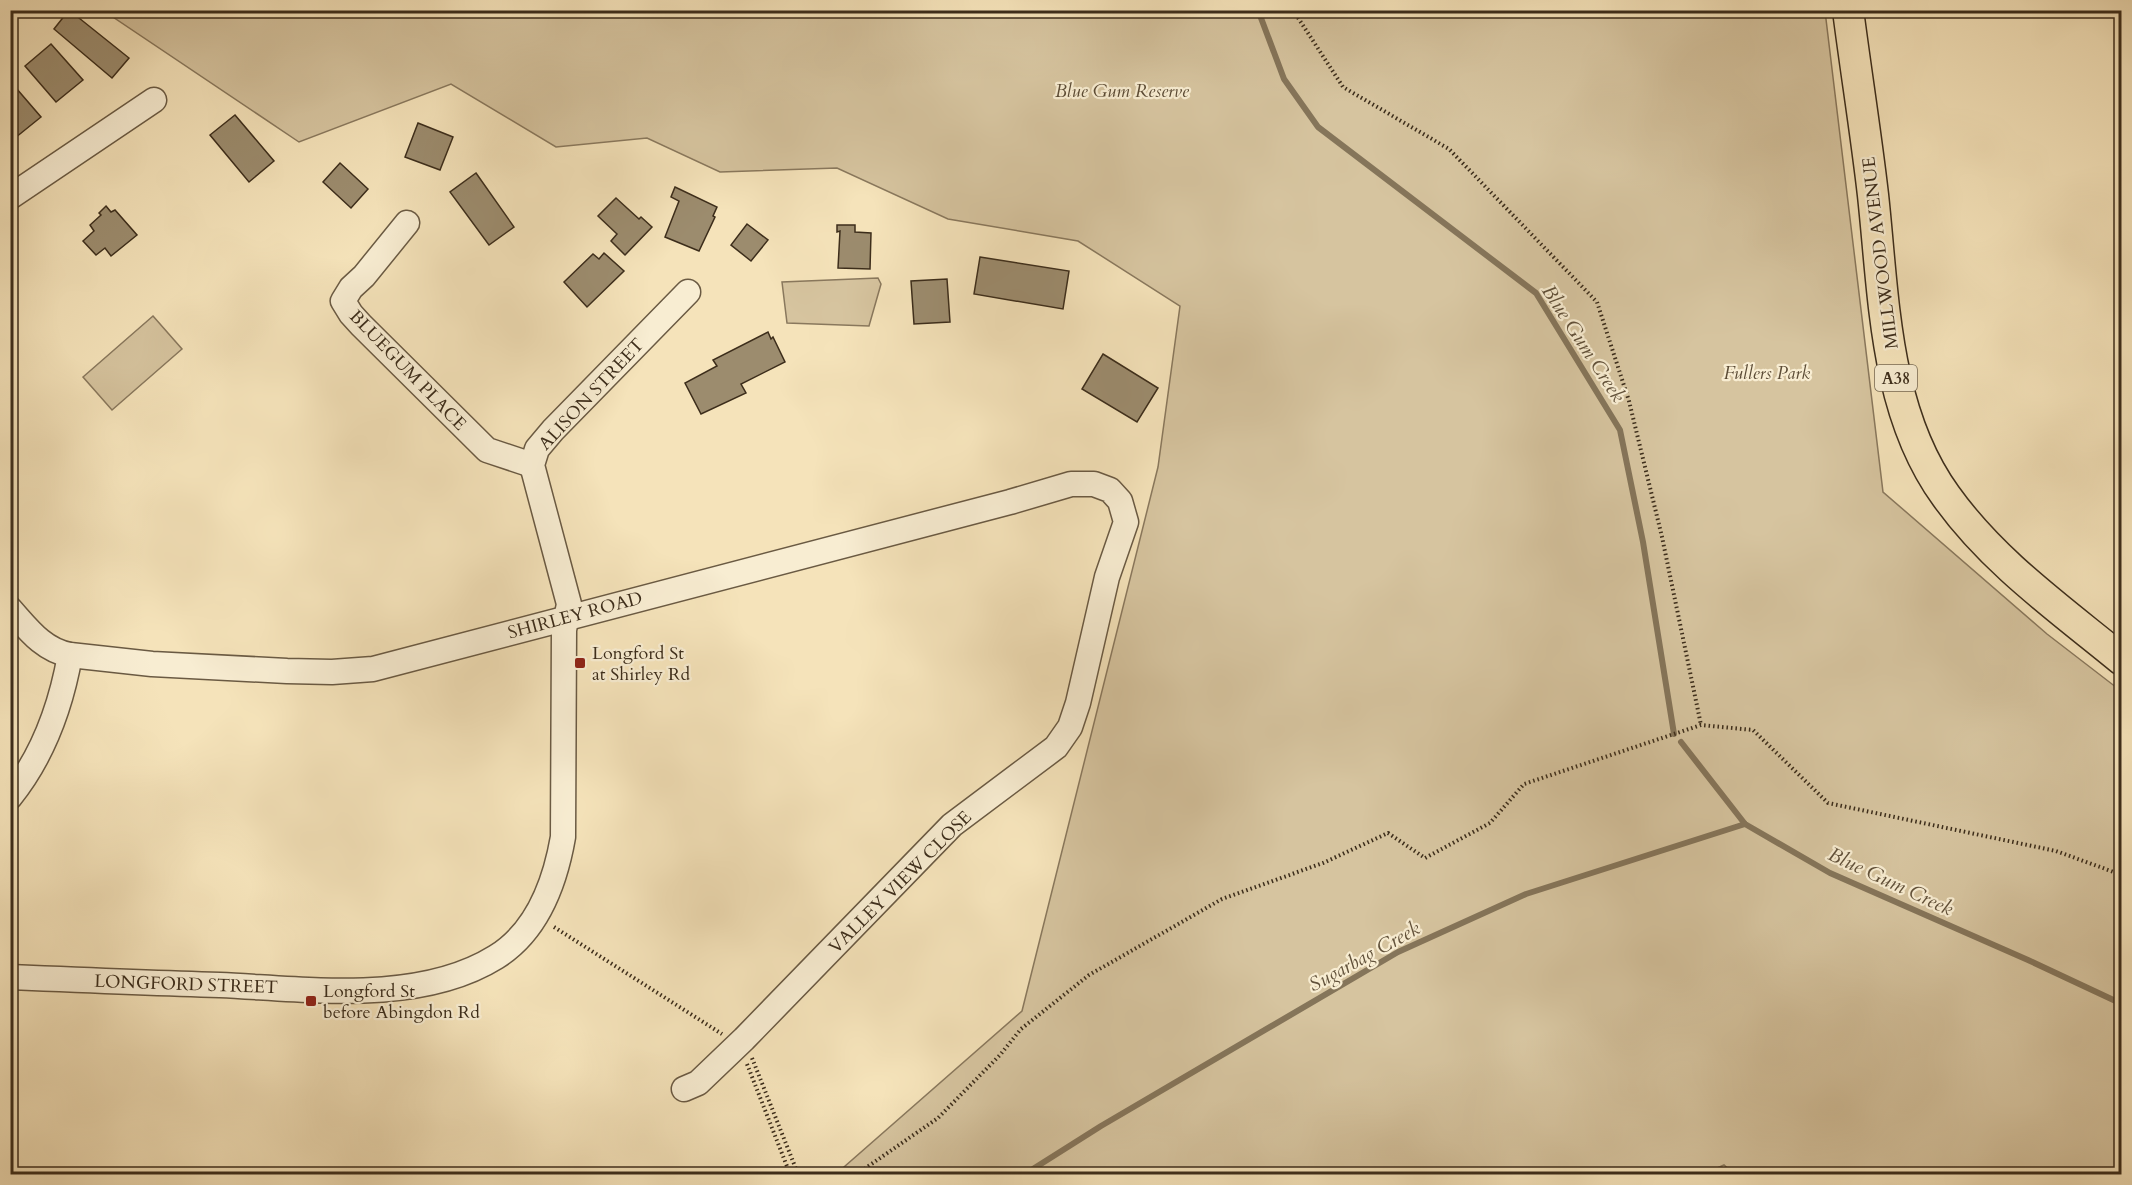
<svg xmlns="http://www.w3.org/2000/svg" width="2132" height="1185" font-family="Cardo,serif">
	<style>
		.green { fill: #d6c49f; stroke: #89785d; stroke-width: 1.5 }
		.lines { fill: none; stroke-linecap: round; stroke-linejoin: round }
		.stream { stroke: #85755a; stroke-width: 6 }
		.building { fill: #9c8c6e; stroke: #3c2d1b; stroke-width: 1.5 }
		.minor-casing { stroke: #6a5a43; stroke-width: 27 }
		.major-casing { stroke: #3c2d1b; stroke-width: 33 }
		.path { stroke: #3c2d1b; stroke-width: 4; stroke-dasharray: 1.5 3; stroke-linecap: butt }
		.minor { stroke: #f8edd2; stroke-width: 24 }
		.major { stroke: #f5e3ba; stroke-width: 30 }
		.poi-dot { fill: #8f2418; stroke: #f8edd2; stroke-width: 2 }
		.labels { text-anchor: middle; stroke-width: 4.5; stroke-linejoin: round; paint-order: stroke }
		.shield { fill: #f8edd2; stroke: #746752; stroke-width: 1.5 }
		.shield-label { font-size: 16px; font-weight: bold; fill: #3c2d1b }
		.park-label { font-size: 18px; font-style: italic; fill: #5b4b35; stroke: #f8edd2 }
		.street-label { font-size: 18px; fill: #3c2d1b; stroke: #f8edd2 }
		.poi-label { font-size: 18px; fill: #3c2d1b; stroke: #f8edd2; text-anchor: start }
		.water-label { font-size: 20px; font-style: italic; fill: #61513a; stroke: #f8edd2 }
	</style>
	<rect width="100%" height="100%" fill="#f5e3ba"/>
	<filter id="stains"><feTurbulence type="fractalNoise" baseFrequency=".00333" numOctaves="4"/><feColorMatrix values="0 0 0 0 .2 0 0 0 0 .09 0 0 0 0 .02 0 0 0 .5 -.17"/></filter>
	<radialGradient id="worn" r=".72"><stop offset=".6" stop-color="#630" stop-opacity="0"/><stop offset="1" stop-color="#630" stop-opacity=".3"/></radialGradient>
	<g class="green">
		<polygon points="104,11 1825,11 1883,492 2047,634 2121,691 2121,1174 1734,1174 1724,1165 1704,1174 836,1174 1022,1011 1158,467 1180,306 1078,241 948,219 837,168 720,172 647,138 556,147 451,84 299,142"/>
		<polygon points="878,278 881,284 869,326 787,323 782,282"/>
		<polygon points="153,316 182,349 112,410 83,377"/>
	</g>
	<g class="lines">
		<g class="stream">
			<polyline points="1258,10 1284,79 1318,127 1536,293 1620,430 1643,542 1674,734"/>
			<polyline points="1681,742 1745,824 1830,873 2028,960 2122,1004"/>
			<polyline points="1025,1174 1101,1126 1398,952 1526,894 1745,824"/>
		</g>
	</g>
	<g class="building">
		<polygon points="69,10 129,58 112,78 54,29"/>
		<polygon points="51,44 83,80 56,102 25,66"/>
		<polygon points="10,81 41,117 10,142"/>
		<polygon points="235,115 274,161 249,182 210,135"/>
		<polygon points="418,123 453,137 440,170 405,157"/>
		<polygon points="340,163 368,189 351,208 323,182"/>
		<polygon points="476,173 514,227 489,245 450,192"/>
		<polygon points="675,187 717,207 713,216 715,217 699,251 665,237 679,201 671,197"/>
		<polygon points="616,198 639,219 641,217 652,227 625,255 611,241 617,234 598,216"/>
		<polygon points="106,206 111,212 115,210 137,235 111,256 105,248 96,255 83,241 94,231 90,225 101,215 99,213"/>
		<polygon points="747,224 768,240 751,261 731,245"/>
		<polygon points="837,225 855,225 855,232 871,233 870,269 838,268 840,231 837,232"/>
		<polygon points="604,253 624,271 587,307 564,282 593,254 599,259"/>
		<polygon points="980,257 1069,271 1063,309 974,294"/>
		<polygon points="947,279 950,322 914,324 911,281"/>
		<polygon points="768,332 771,339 773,337 785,362 741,384 746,393 701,414 685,383 717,366 713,360"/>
		<polygon points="1103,354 1158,388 1137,422 1082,389"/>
	</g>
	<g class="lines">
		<g class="minor-casing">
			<g id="minor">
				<polyline points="10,197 154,100"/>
				<polyline points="407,223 364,276 351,288 343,301 351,314 361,325 487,450 532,465"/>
				<path d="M10,609C28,629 43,650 70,655L152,664L287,671L332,672L373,669L1010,502L1071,484H1094L1110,490L1120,501L1126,522L1107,577L1078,703L1070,727L1056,747L952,825L744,1039L698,1083L684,1089"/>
				<path d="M10,797C43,756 61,706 70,655"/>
				<path d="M10,977C80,980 150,983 220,985C307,989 419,1005 496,957C538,931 555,883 563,837L564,630L569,604L532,465L537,449L553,430L688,292"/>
			</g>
		</g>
		<g class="major-casing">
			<path id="major" d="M1848,10C1856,72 1866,134 1873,195C1884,296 1884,411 1946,496C1993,562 2060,609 2122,660"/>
		</g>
		<g class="path">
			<polyline points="1293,10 1343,87 1449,149 1597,302 1629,401 1662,537 1701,725"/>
			<polyline points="554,927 722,1034"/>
			<polyline points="752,1058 798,1174"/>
			<polyline points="747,1064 790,1174"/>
			<polyline points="857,1174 938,1118 1000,1055 1021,1029 1089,975 1222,899 1323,863 1388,833 1425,858 1490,823 1524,784 1701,725 1753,730 1828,803 2056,851 2122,875"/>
		</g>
		<use href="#minor" class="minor"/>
		<use href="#major" class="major"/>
	</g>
	<g class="poi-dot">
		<rect x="574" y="657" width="12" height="12" rx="3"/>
		<rect x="305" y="995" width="12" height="12" rx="3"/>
	</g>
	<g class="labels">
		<rect class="shield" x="1875" y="365" width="42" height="26" rx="4.5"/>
		<g class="shield-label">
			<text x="1896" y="384">A38</text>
		</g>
		<g class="park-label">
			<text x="1122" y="97">Blue Gum Reserve</text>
			<text x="1767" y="379">Fullers Park</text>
		</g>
		<g class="street-label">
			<text transform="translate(1880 253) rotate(-97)" y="6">MILLWOOD AVENUE</text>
			<text transform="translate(408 370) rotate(46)" y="6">BLUEGUM PLACE</text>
			<text transform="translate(591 394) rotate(-47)" y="6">ALISON STREET</text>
			<text transform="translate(575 615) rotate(-15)" y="6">SHIRLEY ROAD</text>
			<text transform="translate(900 882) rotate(-45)" y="6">VALLEY VIEW CLOSE</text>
			<text transform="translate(186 984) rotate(2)" y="6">LONGFORD STREET</text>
		</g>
		<g class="poi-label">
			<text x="592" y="659">Longford St<tspan x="592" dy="21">at Shirley Rd</tspan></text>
			<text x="323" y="997">Longford St<tspan x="323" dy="21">before Abingdon Rd</tspan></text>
		</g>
		<g class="water-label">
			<text transform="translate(1584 343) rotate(57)" y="7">Blue Gum Creek</text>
			<text transform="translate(1891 881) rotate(25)" y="7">Blue Gum Creek</text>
			<text transform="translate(1364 956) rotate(-29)" y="7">Sugarbag Creek</text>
		</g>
	</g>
	<rect width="2132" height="1185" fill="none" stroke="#f5e3ba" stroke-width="36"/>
	<rect x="12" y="12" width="2108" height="1161" fill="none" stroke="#3c2d1b" stroke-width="3"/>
	<rect x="18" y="18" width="2096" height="1149" fill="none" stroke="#3c2d1b" stroke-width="1.5"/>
	<rect width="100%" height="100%" filter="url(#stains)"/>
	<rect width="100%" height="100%" fill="url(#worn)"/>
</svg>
